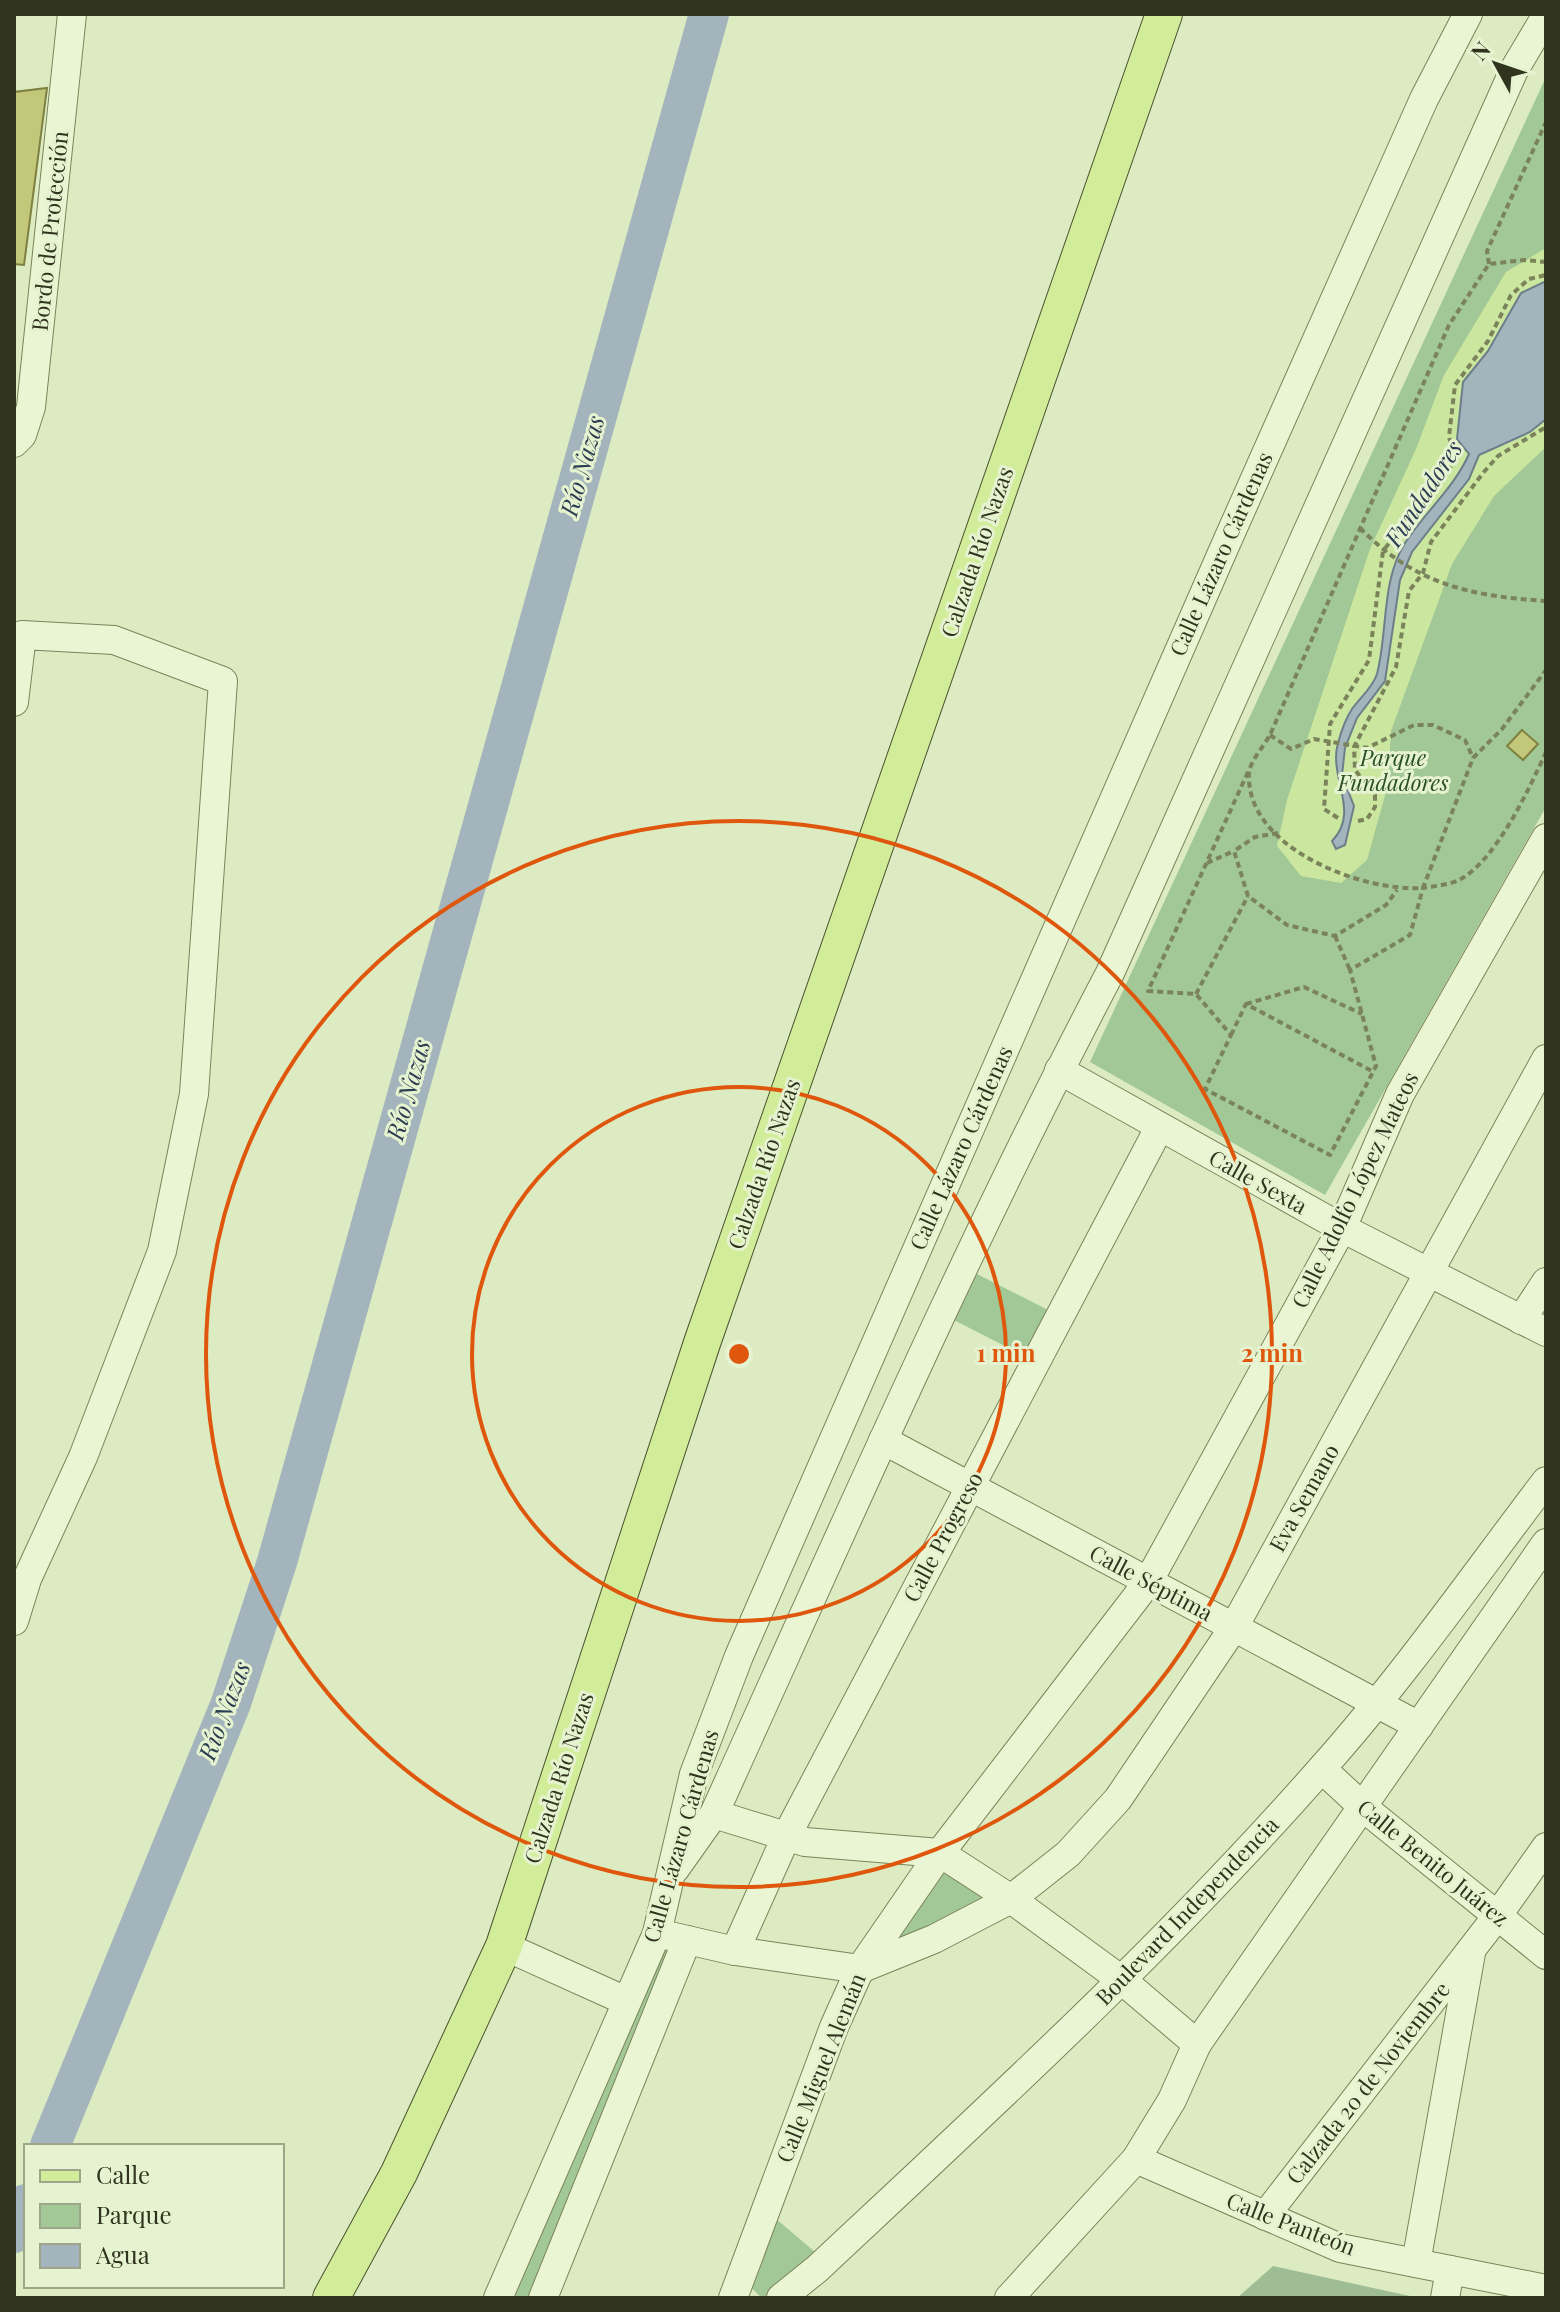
<svg xmlns="http://www.w3.org/2000/svg" width="1560" height="2312" font-family="'Playfair Display',serif">
	<style>
		.green { fill: #a1c896 }
		.sand { fill: #cbe69f }
		.cemetery { fill: #9ebd95 }
		.water { fill: #a3b4bd; stroke: #6b7e8a; stroke-width: 2 }
		.lines { fill: none; stroke-linecap: round; stroke-linejoin: round }
		.river { stroke: #a3b4bd; stroke-width: 40 }
		.building { fill: #c2c779; stroke: #7e8141; stroke-width: 2 }
		.minor-casing { stroke: #7b835a; stroke-width: 30 }
		.major-casing { stroke: #4d512e; stroke-width: 38 }
		.path { stroke: #7b835a; stroke-width: 4; stroke-dasharray: 6 4; stroke-linecap: butt }
		.minor { stroke: #eaf6d3; stroke-width: 28 }
		.major { stroke: #d1ed9a; stroke-width: 36 }
		.ring { fill: none; stroke: #df570d; stroke-width: 4 }
		.labels { text-anchor: middle; stroke-width: 6; stroke-linejoin: round; paint-order: stroke }
		.street-label { font-size: 22px; fill: #30331d; stroke: #e6f3d0 }
		.park-label { font-size: 22px; font-style: italic; fill: #294f25; stroke: #e6f3d0 }
		.water-label { font-size: 24px; font-style: italic; fill: #2d3d52; stroke: #e6f3d0 }
		.centre { fill: #df570d; stroke: #e6f3d0; stroke-width: 4 }
		.ring-label { font-size: 24px; text-anchor: middle; font-weight: bold; fill: #df570d; stroke: #e6f3d0; stroke-width: 6; stroke-linejoin: round; paint-order: stroke }
	</style>
	<rect width="100%" height="100%" fill="#dcebc1"/>
	<g class="green">
		<polygon points="1546,77 1546,807 1325,1195 1090,1062"/>
		<polygon points="967,1269 1056,1314 1034,1361 946,1316"/>
		<polygon points="938,1866 984,1899 877,1954"/>
		<polygon points="655,1942 681,1948 541,2298 500,2298"/>
		<polygon points="768,2212 822,2258 771,2298 762,2298 743,2280"/>
	</g>
	<polygon class="sand" points="1546,248 1546,447 1494,496 1452,564 1391,731 1388,785 1367,860 1341,883 1301,876 1277,846 1287,800 1370,549 1416,449 1444,375 1506,272"/>
	<polygon class="cemetery" points="1273,2266 1419,2298 1237,2298"/>
	<path class="water" d="M1546,281V419L1530,432L1479,455L1469,479L1412,552L1400,580L1385,681L1357,718L1345,748L1342,775L1354,806L1345,845L1336,849L1332,841C1361,812 1328,777 1338,743C1341,732 1346,718 1352,709C1360,698 1373,687 1377,674C1388,632 1381,581 1405,543C1425,512 1454,488 1469,454L1457,439L1463,382L1488,351L1521,293Z"/>
	<g class="lines">
		<g class="river">
			<polyline points="50,2146 231,1703 277,1562 709,14"/>
			<polyline points="14,2233 26,2204"/>
		</g>
	</g>
	<g class="building">
		<polygon points="47,88 24,265 14,264 14,92"/>
		<polygon points="1522,730 1538,744 1523,760 1507,746"/>
	</g>
	<g class="lines">
		<g class="minor-casing">
			<g id="minor">
				<polyline points="14,443 22,435 31,407 72,14"/>
				<polyline points="14,702 22,635 114,640 223,681 194,1094 162,1251 83,1457 27,1579 14,1621"/>
				<polyline points="1059,1070 1342,1228 1546,1332"/>
				<polyline points="1521,1320 1546,1282"/>
				<polyline points="883,1440 1419,1726"/>
				<polyline points="1322,1769 1364,1808 1546,1955"/>
				<polyline points="714,1814 805,1842 940,1853 1011,1899 1123,1981 1197,2044"/>
				<path d="M675,1869L714,1814C842,1532 966,1247 1110,973L1514,70L1546,16"/>
				<polyline points="657,1933 735,1951 860,1969 934,1939 1011,1899 1068,1854 1118,1799 1234,1627 1546,1059"/>
				<polyline points="504,1946 626,2001"/>
				<polyline points="735,1951 786,1837 1159,1128"/>
				<polyline points="1136,2159 1340,2248 1546,2289"/>
				<polyline points="1265,2216 1498,1915 1546,1847"/>
				<polyline points="1416,2263 1471,1953"/>
				<polyline points="498,2298 657,1933 694,1774 739,1656 1225,546 1424,99 1468,14"/>
				<polyline points="543,2298 687,1940"/>
				<polyline points="733,2298 834,2027 860,1969 940,1853 1148,1582 1342,1228 1400,1094 1546,838"/>
				<path d="M781,2298L817,2269C990,2107 1166,1946 1323,1767C1403,1677 1473,1577 1546,1481"/>
				<polyline points="1009,2298 1136,2159 1172,2100 1197,2044 1546,1543"/>
				<polyline points="1445,2298 1450,2270"/>
			</g>
		</g>
		<g class="major-casing">
			<polyline id="major" points="331,2298 399,2173 504,1946 702,1343 1164,14"/>
		</g>
		<g class="path">
			<path d="M1546,262L1524,260L1489,264L1449,325L1270,735C1264,746 1250,761 1249,773C1245,848 1362,892 1423,888L1473,758L1502,729L1546,670"/>
			<polyline points="1489,264 1487,251 1546,122"/>
			<path d="M1360,528C1415,584 1469,596 1546,601"/>
			<polyline points="1270,735 1291,749 1314,739 1367,748 1414,725 1433,725 1465,740 1473,758"/>
			<path d="M1248,772L1148,991L1196,994L1231,1035L1205,1089L1330,1155L1376,1066L1350,970L1410,935L1423,888C1434,886 1449,885 1459,880C1496,861 1529,789 1546,752"/>
			<polyline points="1338,818 1324,809 1330,724 1369,660 1383,551 1415,509 1438,488 1455,459 1449,437 1455,385 1488,341 1511,295 1529,279 1546,275"/>
			<polyline points="1358,821 1367,819 1375,807 1375,795 1355,770 1354,747 1396,667 1409,591 1423,573 1431,542 1483,473 1498,456 1546,427"/>
			<polyline points="1278,833 1255,837 1234,851 1248,896 1287,925 1335,936 1386,905 1397,890"/>
			<polyline points="1207,863 1234,851"/>
			<polyline points="1335,936 1350,970"/>
			<polyline points="1196,994 1248,896"/>
			<polyline points="1246,1004 1304,987 1362,1014"/>
			<polyline points="1231,1035 1246,1004 1372,1071"/>
		</g>
		<use href="#minor" class="minor"/>
		<use href="#major" class="major"/>
	</g>
	<g class="ring">
		<circle cx="739" cy="1354" r="267"/>
		<circle cx="739" cy="1354" r="533"/>
	</g>
	<g class="labels">
		<g class="street-label">
			<text transform="translate(50 231) rotate(-84)" y="8">Bordo de Protección</text>
			<text transform="translate(977 552) rotate(-71)" y="8">Calzada Río Nazas</text>
			<text transform="translate(1221 554) rotate(-66)" y="8">Calle Lázaro Cárdenas</text>
			<text transform="translate(961 1148) rotate(-66)" y="8">Calle Lázaro Cárdenas</text>
			<text transform="translate(764 1164) rotate(-71)" y="8">Calzada Río Nazas</text>
			<text transform="translate(1258 1182) rotate(29)" y="8">Calle Sexta</text>
			<text transform="translate(1355 1190) rotate(-64)" y="8">Calle Adolfo López Mateos</text>
			<text transform="translate(1304 1498) rotate(-61)" y="8">Eva Semano</text>
			<text transform="translate(943 1537) rotate(-62)" y="8">Calle Progreso</text>
			<text transform="translate(1151 1583) rotate(28)" y="8">Calle Séptima</text>
			<text transform="translate(559 1778) rotate(-72)" y="8">Calzada Río Nazas</text>
			<text transform="translate(681 1836) rotate(-74)" y="8">Calle Lázaro Cárdenas</text>
			<text transform="translate(1433 1863) rotate(39)" y="8">Calle Benito Juárez</text>
			<text transform="translate(1187 1911) rotate(-46)" y="8">Boulevard Independencia</text>
			<text transform="translate(821 2068) rotate(-68)" y="8">Calle Miguel Alemán</text>
			<text transform="translate(1368 2083) rotate(-52)" y="8">Calzada 20 de Noviembre</text>
			<text transform="translate(1291 2224) rotate(21)" y="8">Calle Panteón</text>
		</g>
		<g class="park-label">
			<text x="1393" y="766">Parque<tspan x="1393" dy="25">Fundadores</tspan></text>
		</g>
		<g class="water-label">
			<text transform="translate(583 466) rotate(-74)" y="8">Río Nazas</text>
			<text transform="translate(1424 494) rotate(-57)" y="8">Fundadores</text>
			<text transform="translate(409 1090) rotate(-74)" y="8">Río Nazas</text>
			<text transform="translate(225 1711) rotate(-69)" y="8">Río Nazas</text>
		</g>
	</g>
	<circle cx="739" cy="1354" r="12" class="centre"/>
	<g class="ring-label">
		<text x="1006" y="1362">1 min</text>
		<text x="1272" y="1362">2 min</text>
	</g>
	<rect width="1560" height="2312" fill="none" stroke="#30331d" stroke-width="32"/>
	<rect x="24" y="2144" width="260" height="144" fill="#e6f3d0" stroke="#9da688" stroke-width="2"/>
	<rect x="40" y="2170" width="40" height="12" fill="#d1ed9a" stroke="#9da688" stroke-width="2"/>
	<text x="96" y="2184" font-size="24" fill="#30331d">Calle</text>
	<rect x="40" y="2204" width="40" height="24" fill="#a1c896" stroke="#9da688" stroke-width="2"/>
	<text x="96" y="2224" font-size="24" fill="#30331d">Parque</text>
	<rect x="40" y="2244" width="40" height="24" fill="#a3b4bd" stroke="#9da688" stroke-width="2"/>
	<text x="96" y="2264" font-size="24" fill="#30331d">Agua</text>
	<g transform="translate(1496 64) rotate(310)" stroke="#e6f3d0" stroke-width="6" paint-order="stroke">
	<path d="M0-6L14 30L0 20L-14 30Z" fill="#30331d"/>
	<text y="-12" font-size="22" font-weight="bold" text-anchor="middle" fill="#30331d">N</text>
	</g>
</svg>
